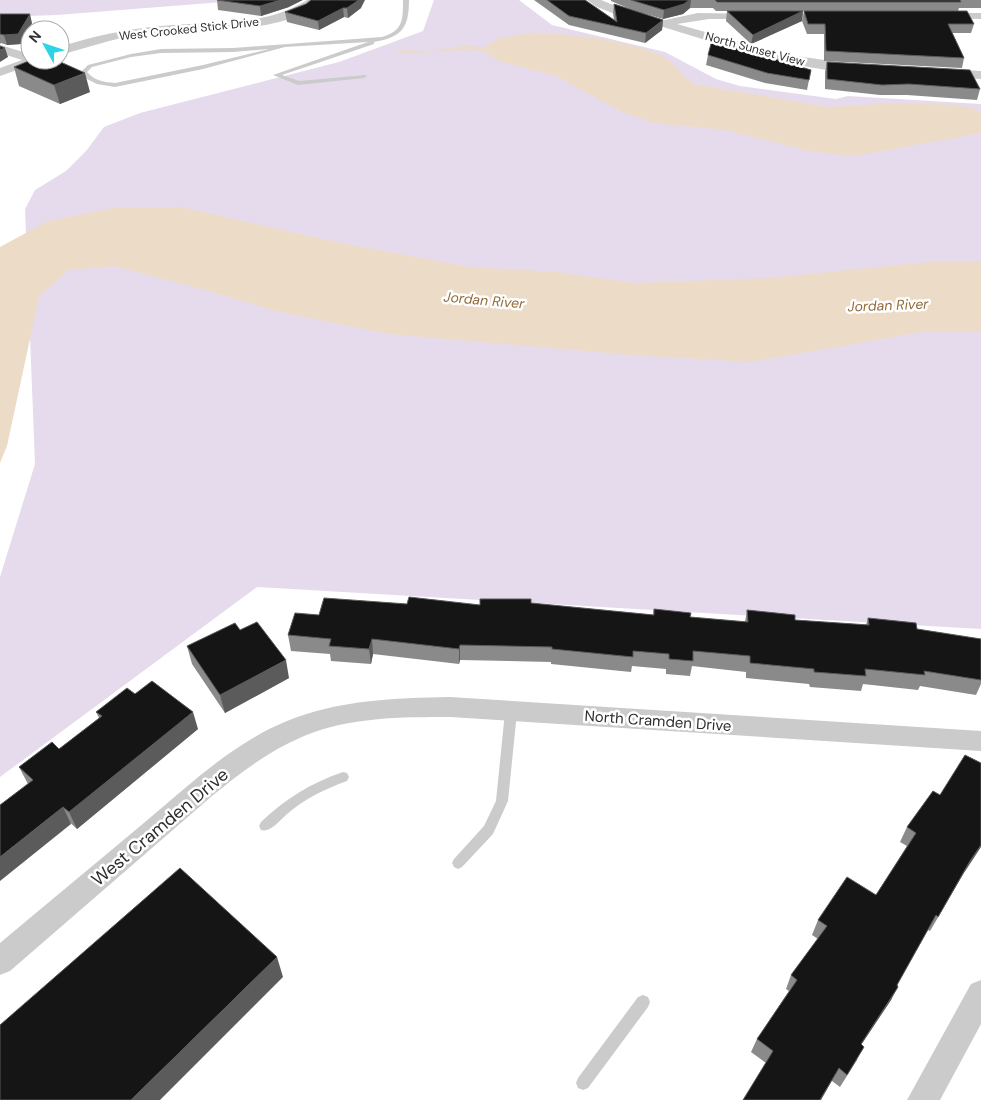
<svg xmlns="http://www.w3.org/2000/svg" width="981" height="1100" font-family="'DM Sans',sans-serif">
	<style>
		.green { fill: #e6dbec }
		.water { fill: #ecdcc7 }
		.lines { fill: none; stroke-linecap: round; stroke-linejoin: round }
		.lane { fill: #cbcbcb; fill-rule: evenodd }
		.street { fill: #cbcbcb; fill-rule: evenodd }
		.wall { fill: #8a8a8a }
		.shaded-wall { fill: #5b5b5b }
		.building { fill: #151515; stroke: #5b5b5b }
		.labels { text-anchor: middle; stroke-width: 5; stroke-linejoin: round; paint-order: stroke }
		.far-street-label { font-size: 12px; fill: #2e2e2e; stroke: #fff }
		.far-water-label { font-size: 14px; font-style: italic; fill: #916b3b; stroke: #fff }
		.street-label { font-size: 15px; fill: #2e2e2e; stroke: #fff }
		.near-street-label { font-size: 18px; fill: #2e2e2e; stroke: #fff }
	</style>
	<rect width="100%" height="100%" fill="#fff"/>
	<g class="green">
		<polygon points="0,0 229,0 223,2 57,15 0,17"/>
		<polygon points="434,0 519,0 552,25 665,52 716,79 740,86 836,99 848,96 981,104 981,629 257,587 0,777 0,577 35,464 25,209 35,190 66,171 86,151 104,127 140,113 339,62 423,31"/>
	</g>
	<g class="water">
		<path d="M530,33C564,33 645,41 671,62C679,69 684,78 693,84L828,107L898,103L957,105L972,108L981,113V133L866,154L851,156L809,151L726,130L654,123L622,112L556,76L499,61L484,51L467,49L413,54L397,52L398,50L429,52L463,46L485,47L501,38Z"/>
		<polygon points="182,207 331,241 469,267 555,272 634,283 768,278 930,262 981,261 981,331 927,331 751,362 631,355 389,334 275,311 213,292 114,266 68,270 39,297 7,446 0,463 0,247 46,222 113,208"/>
	</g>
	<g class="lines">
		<g class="lane">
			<path d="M403,0H409C409,28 402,37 374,42V44L282,75L299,81L366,75L367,76L364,78L298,85L273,75L368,42L285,47L203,69L115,87L97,84L87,79L81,72L88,65L131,54L161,49L233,48L382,37C403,31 403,20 403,0ZM269,49L203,65L115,83C104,82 95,81 87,72L92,67L131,57L161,53L233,52Z"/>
			<polygon points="511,707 515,709 517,712 508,801 493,834 462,867 458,869 454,867 452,863 454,859 484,826 496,801 505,712 507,709"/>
			<path d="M343,772L347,773L349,777L347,781C325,789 304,799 286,815C279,821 270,833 261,830L259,826L261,822C285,799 311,783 343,772Z"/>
			<polygon points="643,995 648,997 650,1002 648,1007 588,1088 583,1090 578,1088 576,1083 578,1078 638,997"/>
		</g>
		<g class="street">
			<path d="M307,0H321C289,37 185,29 138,35C111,39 86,48 60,55V47C93,36 127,29 161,26C211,21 263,28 307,0Z"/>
			<path d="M587,0H601L623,9L665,20L698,13L760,14L762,16L760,18L756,19H709L677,24L782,54L853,64L859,68C844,85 686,34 660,26C645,21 630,19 615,14L597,7Z"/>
			<polygon points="941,13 981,13 981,19 937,18 935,16 937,14"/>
			<polygon points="0,45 30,54 30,60 39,60 37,63 0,76 0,68 22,60 0,53"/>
			<polygon points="944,69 981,71 981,79 940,76 938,73 940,70"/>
			<path d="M450,697L981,731V751L450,717C401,717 349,717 304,736C270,750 240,773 212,796L10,971L0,975V943C48,903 97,862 145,822C189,785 233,743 287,721C339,700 394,698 450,697Z"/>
			<polygon points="981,980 981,1024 940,1100 907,1100 971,984"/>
		</g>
	</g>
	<g class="wall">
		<polygon points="217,0 289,7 261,16 218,10"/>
		<polygon points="534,0 585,0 614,20 613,13 614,4 630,9 611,1 611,0 981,0 981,8 959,8 958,11 716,11 713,8 690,8 683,14 663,19 643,13 663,20 662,30 645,43 569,25"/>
		<polygon points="306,4 361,8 348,18 344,17 319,30 287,22 285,12"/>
		<polygon points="727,11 803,11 802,21 751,44 726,21"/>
		<polygon points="804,11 974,24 971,33 952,33 964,58 962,68 824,61 824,34 807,34 802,21"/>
		<polygon points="0,14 32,23 21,44 7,45 1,43 0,44"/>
		<polygon points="708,55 811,70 807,90 765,83 706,65"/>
		<polygon points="827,62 980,89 977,100 907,95 880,95 825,89 825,72"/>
		<polygon points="14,67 90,92 60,104 19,86"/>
		<polygon points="531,603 653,615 654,609 690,617 745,622 747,610 795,620 866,625 868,618 917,629 981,639 981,684 976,695 920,686 918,690 863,684 861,691 810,687 809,684 746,678 746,672 692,666 690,676 666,674 666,669 632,666 631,672 551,664 551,662 460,660 459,664 373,654 371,664 331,661 330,654 291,651 288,635 319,615 407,604 480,605"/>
		<polygon points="187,646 289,678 225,713 192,664"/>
		<polygon points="135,694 198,729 77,829 28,784 19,767 59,749 99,718 96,712"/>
		<polygon points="933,791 962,876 930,931 928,930 897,985 891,1000 861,1045 857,1060 840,1087 832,1081 766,1063 751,1052 757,1039 789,991 786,989 791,975 818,939 812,935 818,920 876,895 907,846 900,842 907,827"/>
	</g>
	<g class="shaded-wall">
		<polygon points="281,0 303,0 289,7 261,16 260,6"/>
		<polygon points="359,0 365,0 361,8 348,18 347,8"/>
		<polygon points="689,0 691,0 690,8 683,14 663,19 664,10"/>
		<polygon points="343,8 344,17 319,30 318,21"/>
		<polygon points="803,11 802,21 751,44 753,35"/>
		<polygon points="30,14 32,23 21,44 7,45 4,35"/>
		<polygon points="663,20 662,30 645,43 646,33"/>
		<polygon points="5,48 8,57 0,62 0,50"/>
		<polygon points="85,73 90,92 60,104 54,85"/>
		<polygon points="372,639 373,654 371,664 369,649"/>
		<polygon points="460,645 460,660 459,664 459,649"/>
		<polygon points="286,660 289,678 225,713 220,695"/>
		<polygon points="193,712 198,729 77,829 69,812"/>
		<polygon points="63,807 71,824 0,881 0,857"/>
		<polygon points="981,845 981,847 962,876 930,931 970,861"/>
		<polygon points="277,957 283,977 160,1100 131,1100"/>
		<polygon points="898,987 891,1000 853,1057 861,1044"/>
		<polygon points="839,1068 821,1100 820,1100"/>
	</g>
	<g class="building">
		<polygon points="217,0 281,0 260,6"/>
		<polygon points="311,0 359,0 347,8 343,8 318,21 285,12 306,4"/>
		<polygon points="547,0 585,0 617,22 614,4 663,20 646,33 569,16"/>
		<polygon points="631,0 689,0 684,4 664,10"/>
		<polygon points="715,0 960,0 961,2 717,2"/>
		<polygon points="727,11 803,11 753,35"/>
		<polygon points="804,11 967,11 974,24 948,24 964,58 826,51 825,24 808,24"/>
		<polygon points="0,14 30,14 18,34 4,35 0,34"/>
		<polygon points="712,40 811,70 809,80 767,73 708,55"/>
		<polygon points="0,46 5,48 0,50"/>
		<polygon points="31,60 56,60 85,73 54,85 14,67"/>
		<polygon points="827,62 970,70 980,89 909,84 882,85 827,79"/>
		<polygon points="409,597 480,605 480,599 531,599 531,603 654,615 654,609 691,613 690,617 748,622 747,610 795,615 795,620 869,625 868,618 916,623 917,629 981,639 981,680 924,671 925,675 865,669 866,676 814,672 814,669 750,663 750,656 693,651 693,661 669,659 669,654 633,651 633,657 552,649 552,647 460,645 459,649 372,639 369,649 329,646 331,639 288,635 295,613 319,615 324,598 407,604"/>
		<polygon points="257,622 286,660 220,695 187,646 235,623 240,630"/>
		<polygon points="152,681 193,712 69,812 63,807 0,857 0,805 33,780 19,767 52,742 59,749 102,716 96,712 127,688 135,694"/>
		<polygon points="965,755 981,763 981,845 970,861 938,917 936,915 897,985 898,987 861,1044 864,1047 847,1075 839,1068 820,1100 743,1100 773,1051 757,1039 797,980 791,975 827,926 818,920 847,877 876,895 916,833 907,827 933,791 940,795"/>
		<polygon points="180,868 277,957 131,1100 0,1100 0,1025"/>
	</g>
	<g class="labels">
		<g class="far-street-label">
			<text transform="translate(189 29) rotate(-6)" y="4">West Crooked Stick Drive</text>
			<text transform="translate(755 49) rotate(15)" y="4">North Sunset View</text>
		</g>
		<g class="far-water-label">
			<text transform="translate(484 300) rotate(5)" y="5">Jordan River</text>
			<text transform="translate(888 305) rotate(-2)" y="5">Jordan River</text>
		</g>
		<g class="street-label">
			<text transform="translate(658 721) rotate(4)" y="5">North Cramden Drive</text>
		</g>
		<g class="near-street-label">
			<text transform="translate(160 827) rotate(-40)" y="6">West Cramden Drive</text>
		</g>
	</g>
	<g transform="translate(45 45) rotate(310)"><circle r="24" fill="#ffffff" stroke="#ababab"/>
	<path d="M0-4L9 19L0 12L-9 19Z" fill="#2dd4e8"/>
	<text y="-8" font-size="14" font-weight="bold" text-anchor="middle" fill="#2e2e2e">N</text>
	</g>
</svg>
